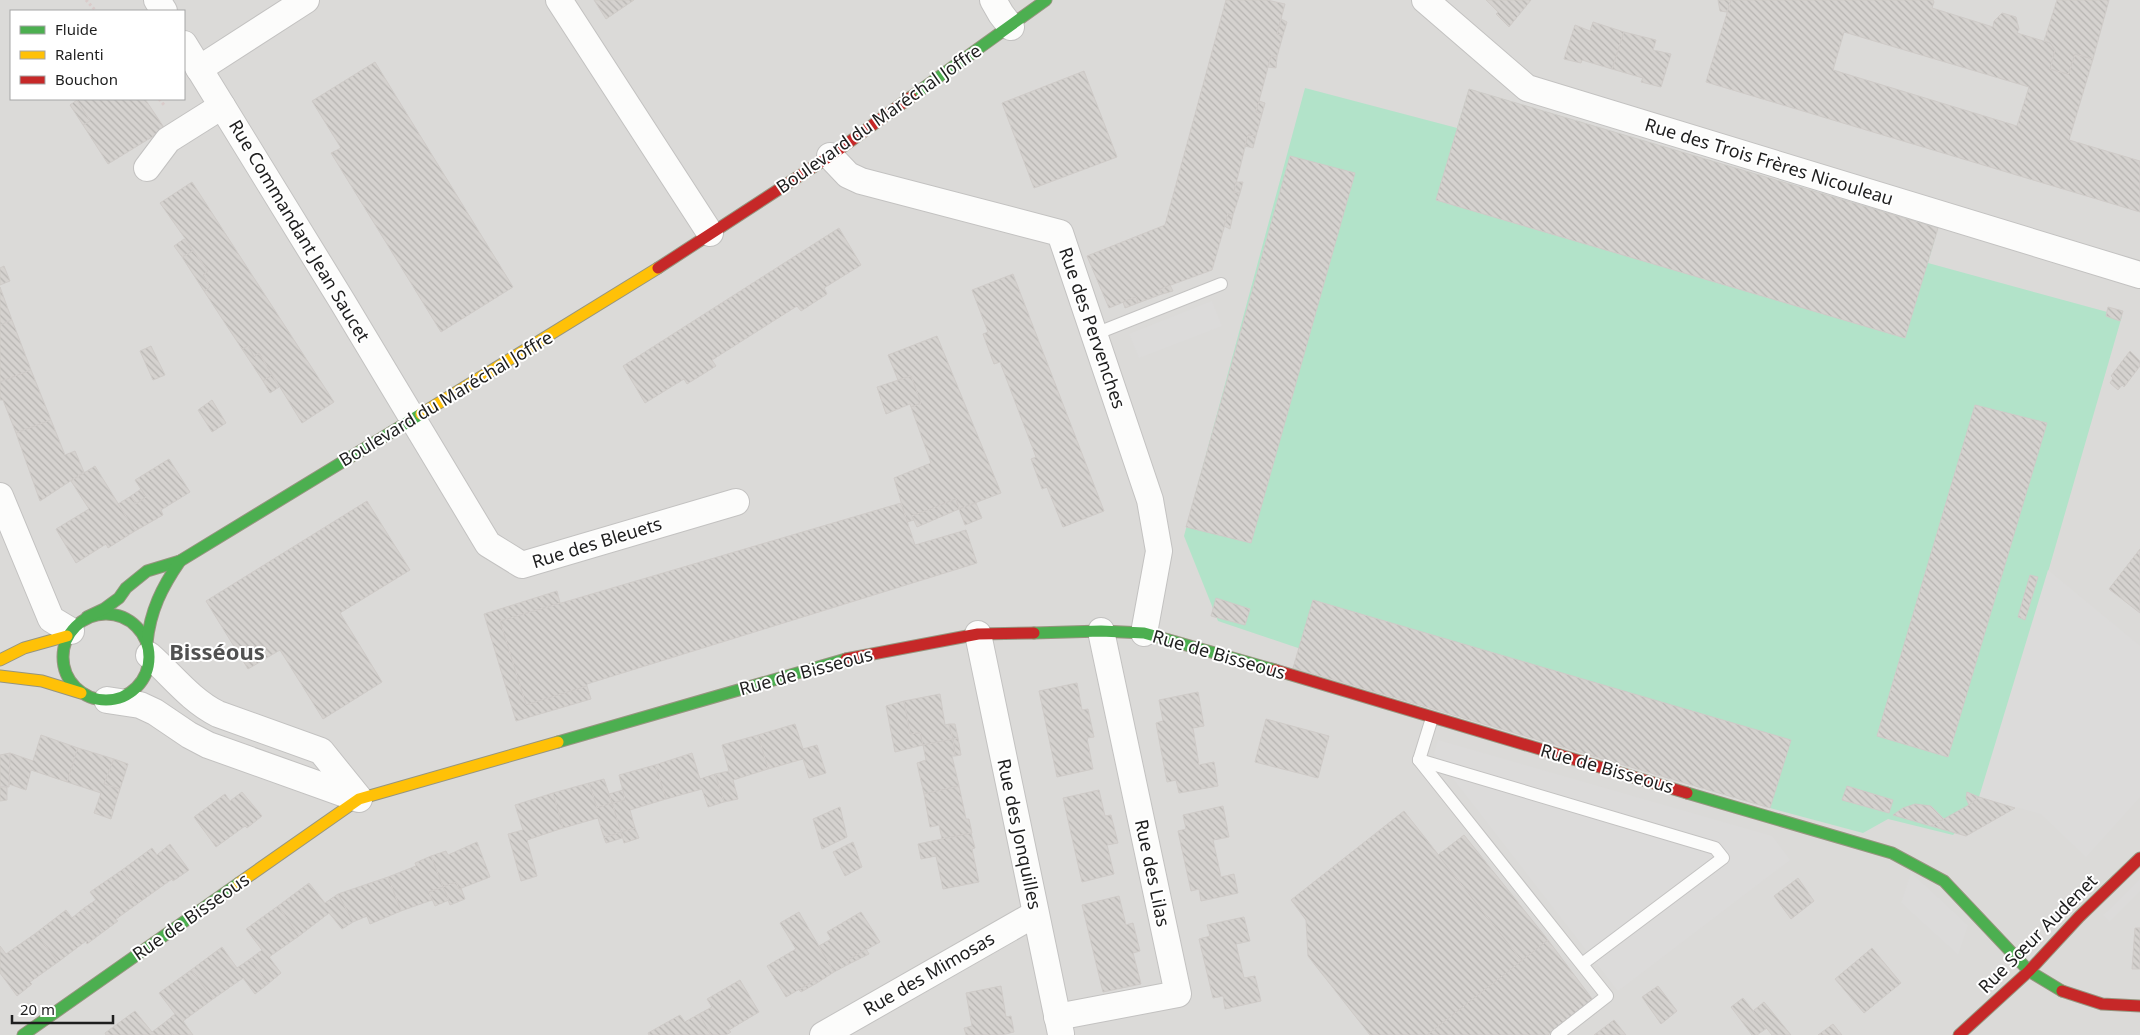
<svg xmlns="http://www.w3.org/2000/svg" width="2140" height="1035" font-family="'Noto Sans',sans-serif">
	<style>
		.residential { fill: #dbdad8; fill-rule: evenodd }
		.pitch { fill: #b2e3c9 }
		.parking { fill: #dcdbda }
		.building { fill: url(#building-back-hatch); stroke: #cfcbc8; fill-rule: evenodd }
		.lines { fill: none; stroke-linecap: round; stroke-linejoin: round }
		.lane-casing { stroke: #c3c2c1; stroke-width: 14 }
		.street-casing { stroke: #c3c2c1; stroke-width: 28 }
		.fast-casing { stroke: #96957f; stroke-width: 13 }
		.slow-casing { stroke: #96957f; stroke-width: 13 }
		.jam-casing { stroke: #96957f; stroke-width: 13 }
		.path { stroke: #dacbca; stroke-width: 3; stroke-dasharray: 2.5 2.5; stroke-linecap: butt }
		.lane { stroke: #fcfcfb; stroke-width: 12 }
		.street { stroke: #fcfcfb; stroke-width: 26 }
		.fast { stroke: #4caf50; stroke-width: 11 }
		.slow { stroke: #ffc107; stroke-width: 11 }
		.jam { stroke: #c62828; stroke-width: 11 }
		.labels { text-anchor: middle; stroke-width: 4; stroke-linejoin: round; paint-order: stroke }
		.street-label { font-size: 18px; fill: #1e1e1e; stroke: #fff }
		.district-label { font-size: 22px; font-weight: bold; fill: #515151; stroke: #fff }
	</style>
	<defs>
		<pattern id="building-back-hatch" width="6" height="6" patternUnits="userSpaceOnUse" patternTransform="scale(1.25)"><rect width="6" height="6" fill="#d5d2cf"/><path d="M-1 5l2 2M0 0l6 6M5-1l2 2" fill="none" stroke="#b6b4b1"/></pattern>
	</defs>
	<rect width="100%" height="100%" fill="#eceae7"/>
	<path class="residential" d="M0,0H2140V1035H0ZM11,11H184V99H11Z"/>
	<polygon class="pitch" points="1305,88 1457,128 1469,89 1938,228 1928,263 2122,316 1981,804 1953,835 1888,819 1863,833 1770,808 1218,621 1184,536"/>
	<g class="parking">
		<polygon points="1212,301 1222,326 1139,358 1129,334"/>
		<polygon points="2048,570 2140,646 2140,797 2086,857 2041,814 1979,797"/>
		<polygon points="1438,740 1772,836 1790,860 1618,991 1434,754"/>
		<polygon points="1911,872 1968,925 1958,955 1901,903"/>
		<polygon points="2140,879 2140,891 2109,922 2103,915"/>
	</g>
	<g class="building">
		<polygon points="594,0 634,0 606,19"/>
		<polygon points="1226,0 1267,0 1285,4 1277,34 1283,35 1277,57 1271,56 1259,101 1256,112 1262,114 1256,136 1248,135 1234,192 1240,193 1233,215 1228,214 1212,270 1160,289 1162,294 1138,303 1136,297 1109,308 1087,256 1165,225"/>
		<polygon points="1486,0 1531,0 1509,27 1496,14 1498,12"/>
		<polygon points="1718,0 1731,0 1727,12 1720,11"/>
		<path d="M1731,0H1933L1934,2L1932,8L1993,27L1994,21L2002,13L2016,17L2019,29L2017,33L2050,43L2055,50L2050,69L2068,74L2075,54L2093,59L2069,140L2140,161V212L1706,82ZM1844,32L2029,87L2017,126L1833,70Z"/>
		<polygon points="2057,0 2109,0 2093,59 2075,54 2068,74 2050,69 2055,50 2050,43 2044,41"/>
		<polygon points="1281,19 1287,22 1283,35 1277,34"/>
		<polygon points="1593,22 1624,32 1612,69 1582,60 1581,63 1564,59 1575,25 1590,31"/>
		<polygon points="1624,32 1656,40 1653,50 1671,54 1661,87 1641,82 1643,78 1612,69"/>
		<polygon points="1271,56 1277,57 1276,68 1268,67"/>
		<polygon points="375,62 513,287 441,332 331,153 341,148 312,101"/>
		<polygon points="1084,71 1117,157 1034,188 1002,103"/>
		<polygon points="1469,89 1938,228 1905,338 1436,200"/>
		<polygon points="79,99 145,99 165,129 108,164 83,125 90,121 77,100"/>
		<polygon points="77,100 90,121 83,125 70,105"/>
		<polygon points="1259,101 1265,103 1262,114 1256,112"/>
		<polygon points="1248,135 1256,136 1253,148 1245,146"/>
		<polygon points="1290,156 1355,173 1251,543 1186,527"/>
		<polygon points="192,182 334,402 302,423 259,353 254,357 248,346 242,349 204,291 210,287 203,275 208,271 160,203"/>
		<polygon points="1236,182 1243,182 1240,193 1234,192"/>
		<polygon points="1228,214 1233,215 1230,229 1224,226"/>
		<polygon points="839,228 861,265 824,288 827,294 801,311 797,306 712,360 716,366 687,384 684,379 645,403 623,366"/>
		<polygon points="184,239 193,251 182,257 174,246"/>
		<polygon points="193,251 208,271 203,275 210,287 204,291 182,257"/>
		<polygon points="4,266 10,281 0,285 0,268"/>
		<polygon points="1013,274 1104,511 1063,527 1047,487 1042,489 1031,459 1036,457 1000,362 994,364 983,334 988,332 972,290"/>
		<polygon points="1170,285 1173,291 1162,294 1160,289"/>
		<polygon points="0,287 12,320 0,325"/>
		<polygon points="1136,297 1138,303 1125,308 1123,302"/>
		<polygon points="2108,307 2123,311 2120,321 2106,316"/>
		<polygon points="12,320 31,370 0,382 0,325"/>
		<polygon points="937,336 1001,493 959,509 956,499 912,516 914,520 907,522 894,478 931,463 911,407 921,403 911,376 898,380 888,355"/>
		<polygon points="151,346 165,375 153,380 140,351"/>
		<polygon points="248,346 254,357 259,353 272,375 263,381 242,349"/>
		<polygon points="2130,351 2140,361 2140,366 2124,387 2122,385 2118,390 2110,383 2113,378 2111,376"/>
		<polygon points="31,370 51,420 16,433 3,400 0,400 0,382"/>
		<polygon points="272,375 279,387 270,393 263,381"/>
		<polygon points="911,376 921,403 911,407 910,404 886,414 877,387"/>
		<polygon points="212,400 226,423 212,432 198,410"/>
		<polygon points="1975,405 2047,423 1948,757 1877,736"/>
		<polygon points="51,420 65,455 75,451 84,472 40,501 16,433"/>
		<polygon points="169,459 190,492 161,510 163,515 135,531 118,504 131,496 136,504 146,497 135,480"/>
		<polygon points="95,466 135,531 108,548 106,544 76,563 56,529 89,509 71,481"/>
		<polygon points="141,489 146,497 136,504 131,496"/>
		<polygon points="956,499 959,509 917,527 912,516"/>
		<polygon points="367,501 410,570 340,613 382,682 323,719 280,650 248,669 206,601"/>
		<polygon points="901,503 915,545 966,530 977,563 587,684 587,686 526,705 500,621"/>
		<polygon points="976,503 982,518 965,525 959,509"/>
		<polygon points="2140,549 2140,613 2109,589"/>
		<polygon points="2030,575 2038,577 2025,620 2018,617"/>
		<polygon points="557,591 560,603 500,621 526,705 587,686 591,699 516,721 484,614"/>
		<polygon points="1216,598 1250,609 1245,625 1211,616"/>
		<polygon points="1313,600 1791,740 1770,808 1293,668"/>
		<polygon points="1077,683 1082,710 1088,709 1094,737 1087,738 1093,769 1057,777 1039,691"/>
		<polygon points="1198,692 1204,726 1193,728 1199,765 1214,762 1218,786 1179,793 1176,780 1167,782 1156,723 1163,721 1159,700"/>
		<polygon points="940,694 945,725 949,724 953,739 923,745 920,733 910,734 904,701"/>
		<polygon points="904,701 910,734 920,733 923,745 895,752 886,706"/>
		<polygon points="1266,719 1329,736 1318,778 1255,762"/>
		<polygon points="795,724 803,749 817,745 826,773 809,778 803,759 768,769 758,735"/>
		<polygon points="949,724 955,724 958,738 953,739"/>
		<polygon points="41,735 78,748 67,782 31,770 26,790 9,784 10,753 33,761"/>
		<polygon points="758,735 768,769 733,780 738,799 724,802 715,774 729,771 722,745"/>
		<polygon points="958,738 961,755 955,756 953,739"/>
		<polygon points="953,739 955,756 952,756 959,786 924,794 917,763 926,760 923,745"/>
		<polygon points="78,748 114,759 104,784 120,789 111,819 94,813 101,793 67,782"/>
		<polygon points="10,753 9,787 0,787 0,755"/>
		<polygon points="692,753 700,779 715,774 724,802 708,807 702,789 666,799 655,765"/>
		<polygon points="114,759 128,764 120,789 104,784"/>
		<polygon points="655,765 666,799 630,810 635,828 621,832 612,803 625,800 619,775"/>
		<polygon points="604,779 612,803 597,808 589,783"/>
		<polygon points="589,783 597,808 612,803 621,832 604,838 598,818 563,828 553,793"/>
		<polygon points="959,786 966,819 969,819 972,833 942,839 939,825 930,827 924,794"/>
		<polygon points="1847,786 1893,800 1889,813 1842,800"/>
		<polygon points="0,787 7,787 7,800 0,801"/>
		<polygon points="623,790 625,800 612,803 609,794"/>
		<polygon points="1099,790 1105,816 1111,815 1118,843 1107,845 1114,874 1082,882 1063,798"/>
		<polygon points="242,792 262,816 247,828 245,826 216,847 194,817 225,794 230,801"/>
		<polygon points="1967,792 1979,797 1969,805 1966,798"/>
		<polygon points="553,793 563,828 527,840 537,876 521,881 508,834 523,830 515,805"/>
		<polygon points="1979,797 2015,808 1966,836 1931,826 1969,805"/>
		<polygon points="1915,804 1931,806 1944,819 1931,826 1893,815 1903,808"/>
		<polygon points="1223,806 1229,837 1213,840 1221,877 1234,874 1238,893 1201,901 1199,889 1191,891 1178,831 1186,829 1183,815"/>
		<polygon points="840,807 847,837 822,849 813,819"/>
		<polygon points="1404,811 1522,961 1427,1035 1370,1035 1308,956 1306,920 1291,900"/>
		<polygon points="635,828 639,838 624,843 621,832"/>
		<polygon points="621,832 622,838 606,843 604,838"/>
		<polygon points="971,833 975,848 972,849 979,882 943,889 936,856 921,859 918,844"/>
		<polygon points="1464,835 1548,940 1522,961 1438,855"/>
		<polygon points="477,842 490,877 459,889 456,882 443,887 431,856 446,851 448,855"/>
		<polygon points="853,842 862,867 845,876 833,852"/>
		<polygon points="170,844 189,870 173,881 172,879 144,899 122,870 152,848 157,855"/>
		<polygon points="431,856 443,887 429,892 432,900 401,911 388,877 416,866 415,863"/>
		<polygon points="122,870 144,899 116,919 118,921 103,932 84,908 96,900 90,892"/>
		<polygon points="388,877 401,911 370,924 367,916 353,922 338,894"/>
		<polygon points="1798,878 1814,901 1791,919 1774,896"/>
		<polygon points="456,882 459,889 461,888 465,899 450,905 443,887"/>
		<polygon points="309,883 325,903 338,894 353,922 342,929 329,913 299,936 278,906"/>
		<polygon points="443,887 449,900 435,906 429,892"/>
		<polygon points="1119,896 1126,925 1133,923 1140,951 1133,953 1141,984 1103,992 1082,905"/>
		<polygon points="278,906 299,936 269,957 281,973 268,984 250,959 262,950 246,929"/>
		<polygon points="84,908 103,932 87,944 86,941 58,962 36,933 66,910 72,918"/>
		<polygon points="799,912 834,972 817,983 815,980 786,997 767,966 796,949 780,923"/>
		<polygon points="861,912 880,942 848,960 849,964 834,972 819,946 831,939 827,932"/>
		<polygon points="1244,917 1250,941 1236,944 1244,978 1255,976 1261,1001 1225,1009 1223,996 1213,998 1199,939 1210,936 1207,925"/>
		<polygon points="2135,928 2140,928 2140,969 2132,969"/>
		<polygon points="36,933 58,962 30,982 32,984 17,996 0,973 0,946 6,954"/>
		<polygon points="1548,940 1593,1000 1548,1035 1427,1035"/>
		<polygon points="222,947 237,968 250,959 268,984 255,994 243,978 213,999 191,970"/>
		<polygon points="1872,948 1901,983 1864,1013 1835,979"/>
		<polygon points="866,949 869,954 849,964 848,960"/>
		<polygon points="191,970 213,999 183,1021 193,1035 173,1035 164,1023 175,1014 159,993"/>
		<polygon points="740,980 759,1012 729,1030 731,1032 726,1035 711,1035 699,1014 712,1007 707,999"/>
		<polygon points="815,980 817,983 801,992 799,990"/>
		<polygon points="1001,986 1006,1017 1011,1016 1014,1032 1002,1035 966,1035 964,1028 972,1026 966,993"/>
		<polygon points="1658,986 1677,1011 1661,1024 1642,997"/>
		<polygon points="1743,998 1767,1028 1757,1035 1752,1035 1731,1007"/>
		<polygon points="1764,1002 1791,1035 1772,1035 1753,1011"/>
		<polygon points="135,1011 152,1032 164,1023 173,1035 106,1035 105,1033"/>
		<polygon points="699,1014 711,1035 649,1035 648,1033 680,1015 685,1022"/>
		<polygon points="1614,1020 1626,1035 1594,1035"/>
		<polygon points="1833,1024 1842,1035 1818,1035"/>
	</g>
	<g class="lines">
		<g class="lane-casing">
			<g id="lane">
				<polyline points="1095,334 1221,284"/>
				<polyline points="1419,760 1715,848 1723,858 1582,964"/>
				<polyline points="1419,760 1607,996 1557,1035"/>
				<polyline points="1419,760 1432,718"/>
			</g>
		</g>
		<g class="street-casing">
			<g id="street">
				<polyline points="157,0 164,11"/>
				<polyline points="559,0 710,233"/>
				<polyline points="993,0 1001,14 1011,27"/>
				<polyline points="1425,0 1527,88 2140,275"/>
				<polyline points="184,44 342,301 488,544 522,565 736,502"/>
				<polyline points="199,69 306,0"/>
				<polyline points="830,156 848,175 861,181 1060,233 1150,500 1159,551 1144,633"/>
				<polyline points="147,168 168,140 222,106"/>
				<polyline points="0,496 51,619 71,631"/>
				<polyline points="978,634 1061,1034"/>
				<path d="M149,655C172,675 190,700 218,714L321,751L359,798"/>
				<polyline points="107,700 140,705 155,712 189,735 208,745 359,799"/>
				<polyline points="1057,1017 1178,994 1101,631"/>
				<polyline points="823,1035 1035,914"/>
			</g>
		</g>
		<g class="fast-casing">
			<g id="fast">
				<polyline points="911,97 1046,0"/>
				<circle cx="106" cy="657" r="43"/>
				<polyline points="87,617 104,609 119,598 126,588 147,571 180,561 421,414"/>
				<polyline points="1034,633 1101,631 1144,633 1275,670"/>
				<path d="M147,643C150,611 162,587 180,561"/>
				<polyline points="558,742 846,659"/>
				<polyline points="1687,793 1892,853 1944,881 2029,971 2062,991"/>
				<polyline points="23,1035 239,883"/>
			</g>
		</g>
		<g class="slow-casing">
			<g id="slow">
				<polyline points="421,414 658,268"/>
				<polyline points="0,660 24,648 67,636"/>
				<polyline points="0,676 42,681 81,693"/>
				<polyline points="239,883 359,799 558,742"/>
			</g>
		</g>
		<g class="jam-casing">
			<g id="jam">
				<polyline points="658,268 830,156 911,97"/>
				<polyline points="846,659 978,634 1034,633"/>
				<polyline points="1275,670 1687,793"/>
				<polyline points="2062,991 2102,1004 2140,1006"/>
				<polyline points="1959,1035 2029,971 2079,917 2140,858"/>
			</g>
		</g>
		<g class="path">
			<polyline points="86,0 96,11"/>
			<polyline points="159,99 165,106"/>
		</g>
		<use href="#lane" class="lane"/>
		<use href="#street" class="street"/>
		<use href="#fast" class="fast"/>
		<use href="#slow" class="slow"/>
		<use href="#jam" class="jam"/>
	</g>
	<g class="labels">
		<g class="street-label">
			<text transform="translate(879 119) rotate(-35)" y="6">Boulevard du Maréchal Joffre</text>
			<text transform="translate(1769 162) rotate(17)" y="6">Rue des Trois Frères Nicouleau</text>
			<text transform="translate(299 231) rotate(59)" y="6">Rue Commandant Jean Saucet</text>
			<text transform="translate(1092 328) rotate(71)" y="6">Rue des Pervenches</text>
			<text transform="translate(446 399) rotate(-31)" y="6">Boulevard du Maréchal Joffre</text>
			<text transform="translate(597 543) rotate(-17)" y="6">Rue des Bleuets</text>
			<text transform="translate(1219 655) rotate(16)" y="6">Rue de Bisseous</text>
			<text transform="translate(806 672) rotate(-15)" y="6">Rue de Bisseous</text>
			<text transform="translate(1607 769) rotate(16)" y="6">Rue de Bisseous</text>
			<text transform="translate(1019 834) rotate(78)" y="6">Rue des Jonquilles</text>
			<text transform="translate(1152 873) rotate(78)" y="6">Rue des Lilas</text>
			<text transform="translate(191 917) rotate(-35)" y="6">Rue de Bisseous</text>
			<text transform="translate(2038 934) rotate(-45)" y="6">Rue Sœur Audenet</text>
			<text transform="translate(929 974) rotate(-30)" y="6">Rue des Mimosas</text>
		</g>
		<g class="district-label">
			<text x="217" y="660">Bisséous</text>
		</g>
	</g>
	<rect x="10" y="10" width="175" height="90" fill="#ffffff" stroke="#a5a5a5"/>
	<rect x="20" y="26" width="25" height="8" fill="#4caf50" stroke="#a5a5a5"/>
	<text x="55" y="35" font-size="15" fill="#1e1e1e">Fluide</text>
	<rect x="20" y="51" width="25" height="8" fill="#ffc107" stroke="#a5a5a5"/>
	<text x="55" y="60" font-size="15" fill="#1e1e1e">Ralenti</text>
	<rect x="20" y="76" width="25" height="8" fill="#c62828" stroke="#a5a5a5"/>
	<text x="55" y="85" font-size="15" fill="#1e1e1e">Bouchon</text>
	<path d="M12 1015v8h101v-8" fill="none" stroke="#1e1e1e" stroke-width="2.5"/>
	<text x="20" y="1015" font-size="15" fill="#1e1e1e" stroke="#ffffff" stroke-width="4" paint-order="stroke">20 m</text>
</svg>
